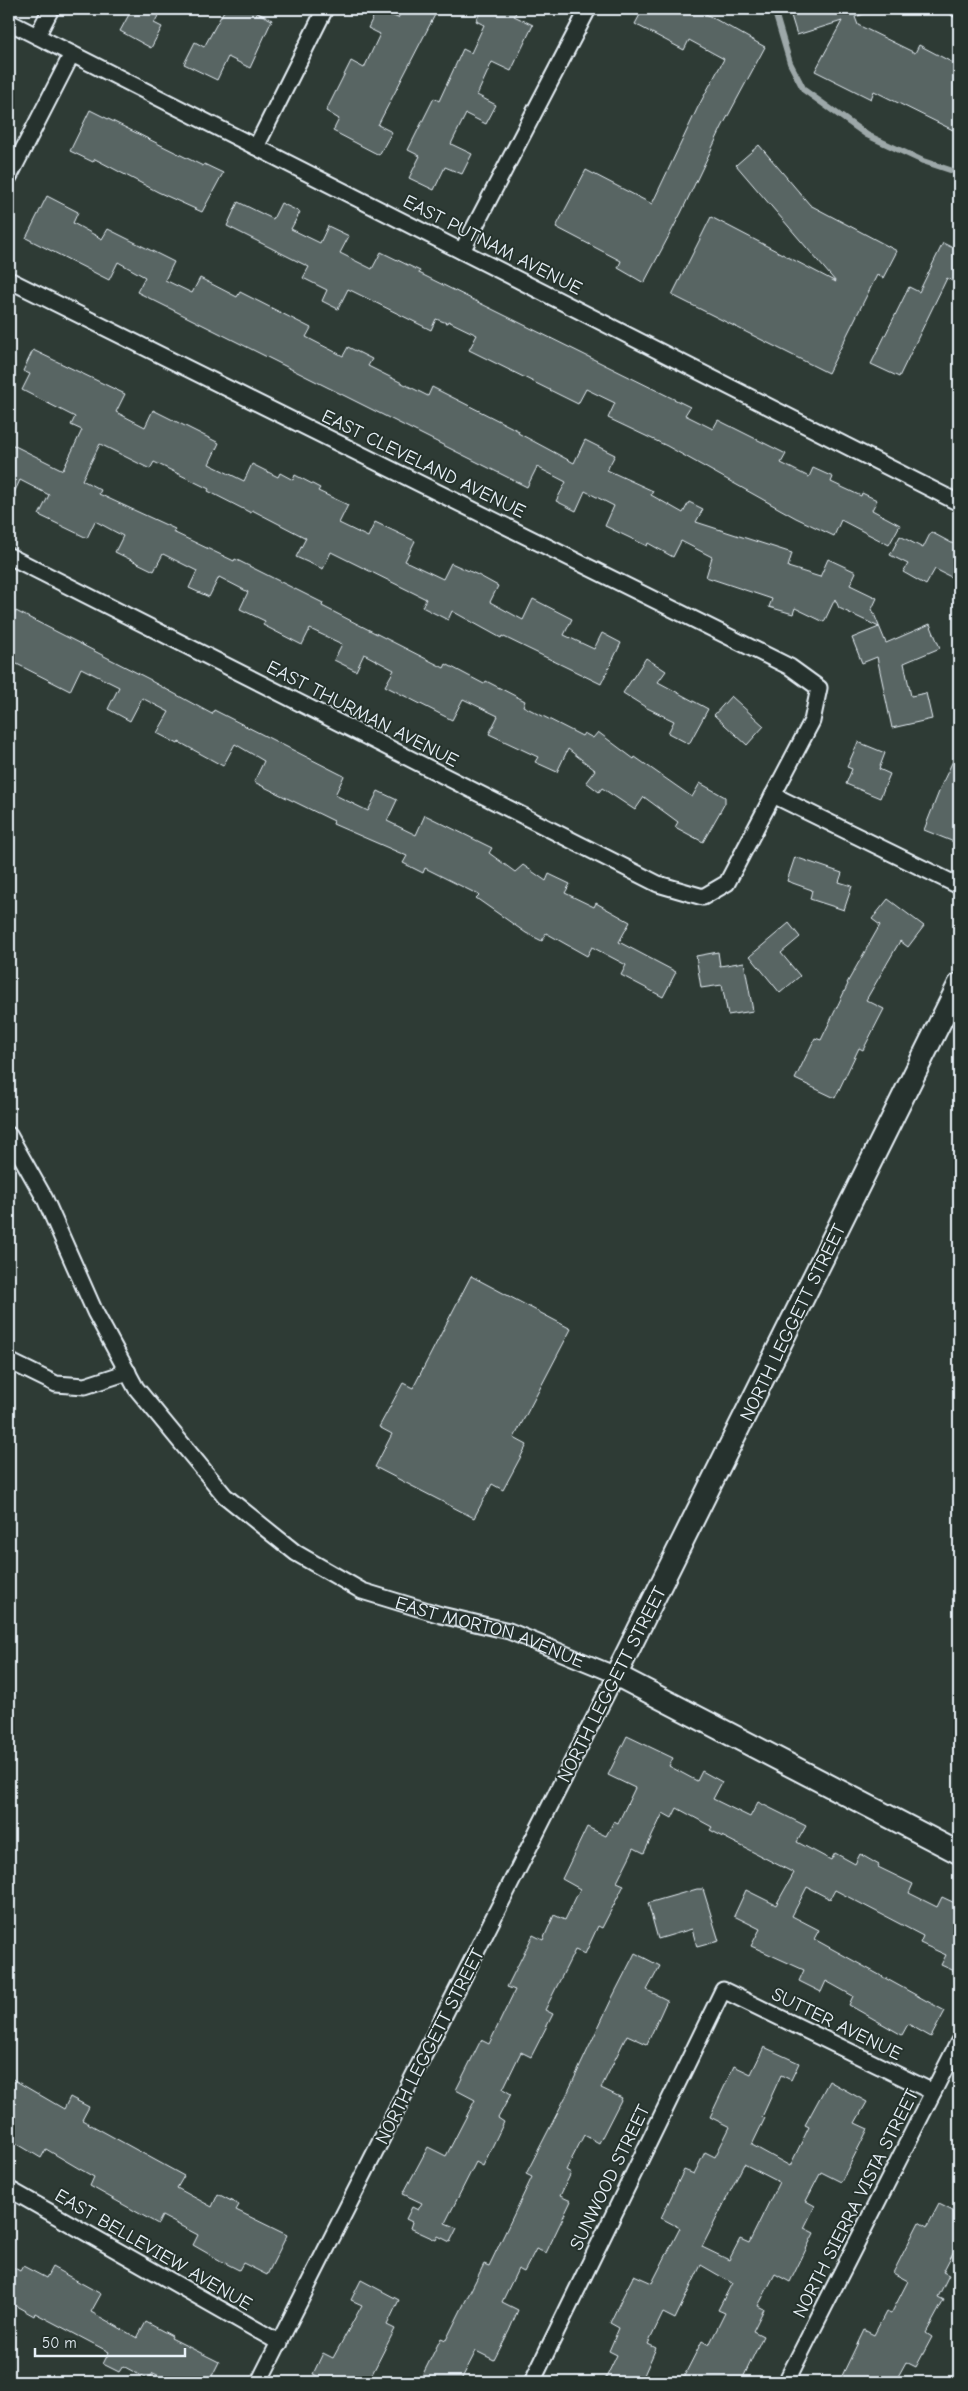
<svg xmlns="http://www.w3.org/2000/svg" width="968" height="2391" font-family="'Comic Neue',sans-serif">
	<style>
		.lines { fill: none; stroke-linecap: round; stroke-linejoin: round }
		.stream { stroke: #9da8a9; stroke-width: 6 }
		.building { fill: #596563; stroke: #e8f1f8; fill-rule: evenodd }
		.street-casing { stroke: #e8f1f8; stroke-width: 19 }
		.secondary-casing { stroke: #e8f1f8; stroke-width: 25 }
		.street { stroke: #26332d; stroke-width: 15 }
		.secondary { stroke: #26332d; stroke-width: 21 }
		.labels { text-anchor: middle; stroke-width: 4; stroke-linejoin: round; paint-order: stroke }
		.street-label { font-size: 19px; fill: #e8f1f8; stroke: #26332d }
	</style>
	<rect width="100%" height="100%" fill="#2e3b35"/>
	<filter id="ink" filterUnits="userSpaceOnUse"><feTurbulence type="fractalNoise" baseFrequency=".02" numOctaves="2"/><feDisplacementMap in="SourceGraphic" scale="10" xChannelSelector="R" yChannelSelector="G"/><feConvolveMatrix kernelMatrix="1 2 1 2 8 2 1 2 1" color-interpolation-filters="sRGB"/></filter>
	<g filter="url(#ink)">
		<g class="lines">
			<polyline class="stream" points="774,9 790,63 804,90 867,135 923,161 959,173"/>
		</g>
		<g class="building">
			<polygon points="132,9 162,9 154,23 162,27 151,48 120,31"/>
			<polygon points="225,9 250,9 272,20 250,68 228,57 217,80 184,64 195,42 204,47"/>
			<polygon points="377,9 398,18 403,9 438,9 378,125 392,132 379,155 333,131 339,119 326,111 351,61 364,68 380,34 368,28"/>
			<polygon points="482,9 518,9 514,16 533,25 511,71 492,62 477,95 496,105 486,124 466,114 451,144 472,154 462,174 445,167 434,190 409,178 420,156 408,150 434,98 439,101 463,49 471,53 484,25 476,21"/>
			<polygon points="643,9 681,9 692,15 697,9 765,47 722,127 681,213 644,283 618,268 621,261 556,227 586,170 652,204 698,107 724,59 689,40 684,50 635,24"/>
			<polygon points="789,9 868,9 869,12 855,17 858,25 915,53 919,45 959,66 959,133 874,91 871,99 815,71 842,21 797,35"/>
			<polygon points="90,110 203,166 204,164 223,173 202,212 158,192 95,159 93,162 70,151"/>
			<polygon points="759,145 810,205 897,251 883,278 877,275 828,373 672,295 711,217 836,282 736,165"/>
			<polygon points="47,196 78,212 73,223 102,239 108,229 174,262 165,280 192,293 200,278 237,297 240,292 311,328 306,337 343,356 348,347 372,359 368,366 428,396 432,387 519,431 518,433 574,463 585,440 615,455 607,470 653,491 651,495 683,513 689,502 703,509 696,522 792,553 788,567 820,577 828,559 856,572 850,585 877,598 872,609 886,643 930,624 940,648 904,663 911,696 926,693 932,719 892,728 877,657 862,663 852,638 879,627 839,608 835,599 824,622 795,608 793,614 769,607 772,599 706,577 712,557 681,541 673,557 648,543 647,546 605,526 614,506 585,491 576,511 556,501 566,482 537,467 527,487 137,292 145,277 118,262 109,280 26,238"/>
			<polygon points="238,202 273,219 281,203 300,212 291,229 320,243 328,226 349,236 340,253 372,269 381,252 420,271 419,273 690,407 685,415 713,429 718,420 786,454 781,463 809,477 813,468 833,477 831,482 861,496 862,493 877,500 872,510 900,525 889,545 841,520 834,536 796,518 667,446 608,418 615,403 586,389 578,404 469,350 477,335 448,321 447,323 436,319 431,330 348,289 338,309 322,301 327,290 303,278 309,267 227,226"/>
			<polygon points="943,243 959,251 959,285 947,278 899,377 871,364 909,287 919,292"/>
			<polygon points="33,350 125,394 116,412 145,427 153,410 219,443 209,464 244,481 252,464 278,477 280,473 293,480 295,475 320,488 318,491 348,505 339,523 368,537 375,522 415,541 405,561 443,579 451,563 478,575 498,586 490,602 523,620 533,599 572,619 564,635 594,649 602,633 621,643 601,684 502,636 501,638 452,611 448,620 422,607 426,599 331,552 323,569 296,557 306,538 252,510 251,513 208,491 209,489 154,462 150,469 100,444 82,480 101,490 99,494 175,529 173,532 234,561 235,559 323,603 322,606 444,668 446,664 484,684 486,681 525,701 523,706 582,736 584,733 593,738 598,732 634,759 635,757 692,797 700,783 725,797 725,803 703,842 675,827 678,822 644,797 635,810 602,788 599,792 586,782 595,770 568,749 557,772 535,762 538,757 489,734 498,716 463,699 452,720 385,686 394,670 364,654 356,671 334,660 342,644 310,629 302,645 263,625 265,621 240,609 248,592 219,577 209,597 189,588 197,571 163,554 154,571 115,552 123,536 95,521 87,538 60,525 39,515 49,495 20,480 9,504 9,443 63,470 82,430 71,425 75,417 22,390 30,374 23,371"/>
			<polygon points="931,532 959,547 959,581 935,569 926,585 903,572 908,564 890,555 900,536 923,548"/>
			<polygon points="16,611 151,680 151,681 212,714 214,710 344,776 335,795 368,811 378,791 397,800 387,821 416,835 425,815 492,848 489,853 515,872 523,865 546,881 549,874 570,884 565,893 594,907 596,903 630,922 619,942 676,972 663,997 621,975 626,965 592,947 587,956 546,933 542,941 526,933 476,898 479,895 425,868 423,873 403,863 407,856 333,824 334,821 254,782 264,761 235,744 223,766 179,742 178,744 157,733 169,712 142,698 130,721 108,709 119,687 81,668 70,691 9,660 9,626"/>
			<polygon points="646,658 666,671 658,682 708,709 689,744 668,733 674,721 647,708 623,693"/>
			<polygon points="731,696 764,726 747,745 714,715"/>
			<polygon points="858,742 885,753 879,769 890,774 880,798 846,784 852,769 847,767"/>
			<polygon points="959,748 959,844 924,830 942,784"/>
			<polygon points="795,857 842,873 839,882 852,886 844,910 810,899 812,890 787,881"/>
			<polygon points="888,899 924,926 908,947 900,941 866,1000 884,1009 863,1050 859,1048 835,1098 795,1079 815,1038 821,1040 848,984 847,983 880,925 872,919"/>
			<polygon points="789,923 800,937 781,953 800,976 780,993 750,956"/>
			<polygon points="718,952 720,966 744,962 753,1011 728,1015 722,985 701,988 696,956"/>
			<polygon points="471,1276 571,1329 514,1438 527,1445 503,1490 492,1484 474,1518 375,1467 392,1434 379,1427 403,1383 413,1388"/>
			<polygon points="627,1736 673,1758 669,1766 697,1781 702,1771 722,1782 713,1799 750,1817 758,1802 806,1826 797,1842 831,1860 835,1853 855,1864 860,1854 879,1865 878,1867 913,1884 909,1893 937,1907 942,1897 959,1905 959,1913 953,1926 959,1929 959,1973 941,1965 946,1955 920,1943 923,1936 835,1890 830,1899 807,1887 792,1916 819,1930 814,1939 945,2011 931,2037 908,2024 902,2035 849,2005 853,1996 826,1981 821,1992 799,1981 804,1970 751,1946 760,1929 734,1916 746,1890 776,1905 794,1873 710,1830 712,1827 677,1808 672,1818 663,1813 644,1853 634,1848 617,1882 624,1885 602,1928 598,1926 585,1954 575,1950 545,2010 553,2014 531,2057 521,2052 503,2089 511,2094 498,2118 504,2122 483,2166 476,2162 445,2223 457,2228 450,2242 438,2236 436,2240 410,2228 412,2222 406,2219 412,2207 418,2210 422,2203 403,2194 428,2147 446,2156 463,2123 475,2100 456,2090 481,2040 489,2044 515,1990 507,1987 533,1935 543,1940 554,1915 565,1920 580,1889 562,1879 587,1827 606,1836 614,1821 618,1823 635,1788 608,1775"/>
			<polygon points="697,1889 703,1889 719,1941 697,1947 692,1929 658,1939 648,1903"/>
			<polygon points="635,1953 660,1966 647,1990 667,2000 647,2044 627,2035 601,2088 622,2098 599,2143 584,2135 566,2170 571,2173 560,2196 571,2201 546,2253 536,2249 524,2272 518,2269 502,2302 518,2310 509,2331 494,2360 476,2351 460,2382 419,2382 441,2338 446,2340 484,2264 489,2266 532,2177 526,2174 566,2096 613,1996"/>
			<path d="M764,2047L799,2063L791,2080L781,2075L762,2117L765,2118L752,2145L790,2166L809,2127L805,2125L829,2081L867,2102L855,2123L868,2129L841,2182L821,2172L806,2201L815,2206L804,2228L814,2233L790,2282L775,2274L758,2306L764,2309L753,2331L763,2336L741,2382H681L702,2341L709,2345L725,2313L718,2310L732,2283L701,2265L675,2319L663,2313L648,2344L656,2348L641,2382H604L617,2355L609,2351L619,2328L610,2323L621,2300L634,2275L652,2283L680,2228L661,2218L684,2170L694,2174L705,2152L715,2157L730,2127L710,2117L734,2066L751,2074ZM744,2164L779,2182L749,2243L740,2239L729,2260L702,2247Z"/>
			<polygon points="9,2077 64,2109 70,2097 89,2107 82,2120 184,2176 177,2188 212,2207 218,2194 239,2205 236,2210 287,2235 267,2275 243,2263 239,2270 221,2261 193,2245 198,2235 162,2216 158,2224 90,2186 94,2177 78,2168 46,2149 41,2158 9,2139"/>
			<polygon points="939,2204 959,2214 959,2241 943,2272 949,2275 938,2297 944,2300 926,2333 932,2337 916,2367 906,2362 895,2382 839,2382 864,2330 874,2335 886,2312 891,2314 908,2281 893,2273 919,2222 927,2227"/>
			<polygon points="9,2265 20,2271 23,2266 46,2278 52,2267 101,2294 91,2312 111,2323 137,2338 146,2322 172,2336 171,2338 219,2362 209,2382 172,2382 153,2373 149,2380 123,2366 119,2372 103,2364 109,2352 35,2313 34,2316 9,2302"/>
			<polygon points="361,2280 399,2300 387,2325 395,2329 368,2382 329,2382 313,2374 323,2353 333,2358 362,2305 351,2300"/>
		</g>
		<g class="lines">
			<g class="street-casing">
				<g id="street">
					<polyline points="958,9 959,9"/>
					<polyline points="9,22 959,503"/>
					<polyline points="37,36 51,9"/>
					<polyline points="256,147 325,9"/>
					<polyline points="9,177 72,54"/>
					<polyline points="462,251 588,9"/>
					<polyline points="9,280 790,667 819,688 812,721 727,883 703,897 658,884 9,556"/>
					<polyline points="773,795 959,886"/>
					<path id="s1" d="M9,1135L45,1199L95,1312L136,1388L225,1496L296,1553L362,1591L441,1615L509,1631L616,1675L259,2382"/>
					<polyline points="9,1361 56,1384 85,1386 128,1372"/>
					<polyline points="9,2189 280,2343"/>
					<polyline points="532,2382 723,1990 933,2092"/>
					<polyline points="786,2382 959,2041"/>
				</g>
			</g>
			<g class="secondary-casing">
				<polyline id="secondary" points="959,984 616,1675 959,1853"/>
			</g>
			<use href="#street" class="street"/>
			<use href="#secondary" class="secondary"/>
		</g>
	</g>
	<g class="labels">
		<g class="street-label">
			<text transform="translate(493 244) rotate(27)" y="7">EAST PUTNAM AVENUE</text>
			<text transform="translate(424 463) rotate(26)" y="7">EAST CLEVELAND AVENUE</text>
			<text transform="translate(363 713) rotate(27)" y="7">EAST THURMAN AVENUE</text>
			<text transform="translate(792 1322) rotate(-64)" y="7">NORTH LEGGETT STREET</text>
			<text dy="7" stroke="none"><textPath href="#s1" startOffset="725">EAST MORTON AVENUE</textPath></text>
			<text transform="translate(611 1684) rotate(-63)" y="7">NORTH LEGGETT STREET</text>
			<text transform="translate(837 2023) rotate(26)" y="7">SUTTER AVENUE</text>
			<text transform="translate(429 2046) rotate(-63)" y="7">NORTH LEGGETT STREET</text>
			<text transform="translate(609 2177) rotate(-64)" y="7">SUNWOOD STREET</text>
			<text transform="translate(855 2203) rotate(-63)" y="7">NORTH SIERRA VISTA STREET</text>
			<text transform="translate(154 2249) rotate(30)" y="7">EAST BELLEVIEW AVENUE</text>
		</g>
	</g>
	<rect width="968" height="2391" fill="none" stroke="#26332d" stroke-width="30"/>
	<rect x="15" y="15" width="938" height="2361" fill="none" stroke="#e8f1f8" stroke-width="2" filter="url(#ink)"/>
	<path d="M35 2348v8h150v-8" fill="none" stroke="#e8f1f8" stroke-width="2.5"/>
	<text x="42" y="2348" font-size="15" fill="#e8f1f8" stroke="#26332d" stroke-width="4" paint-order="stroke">50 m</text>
</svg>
